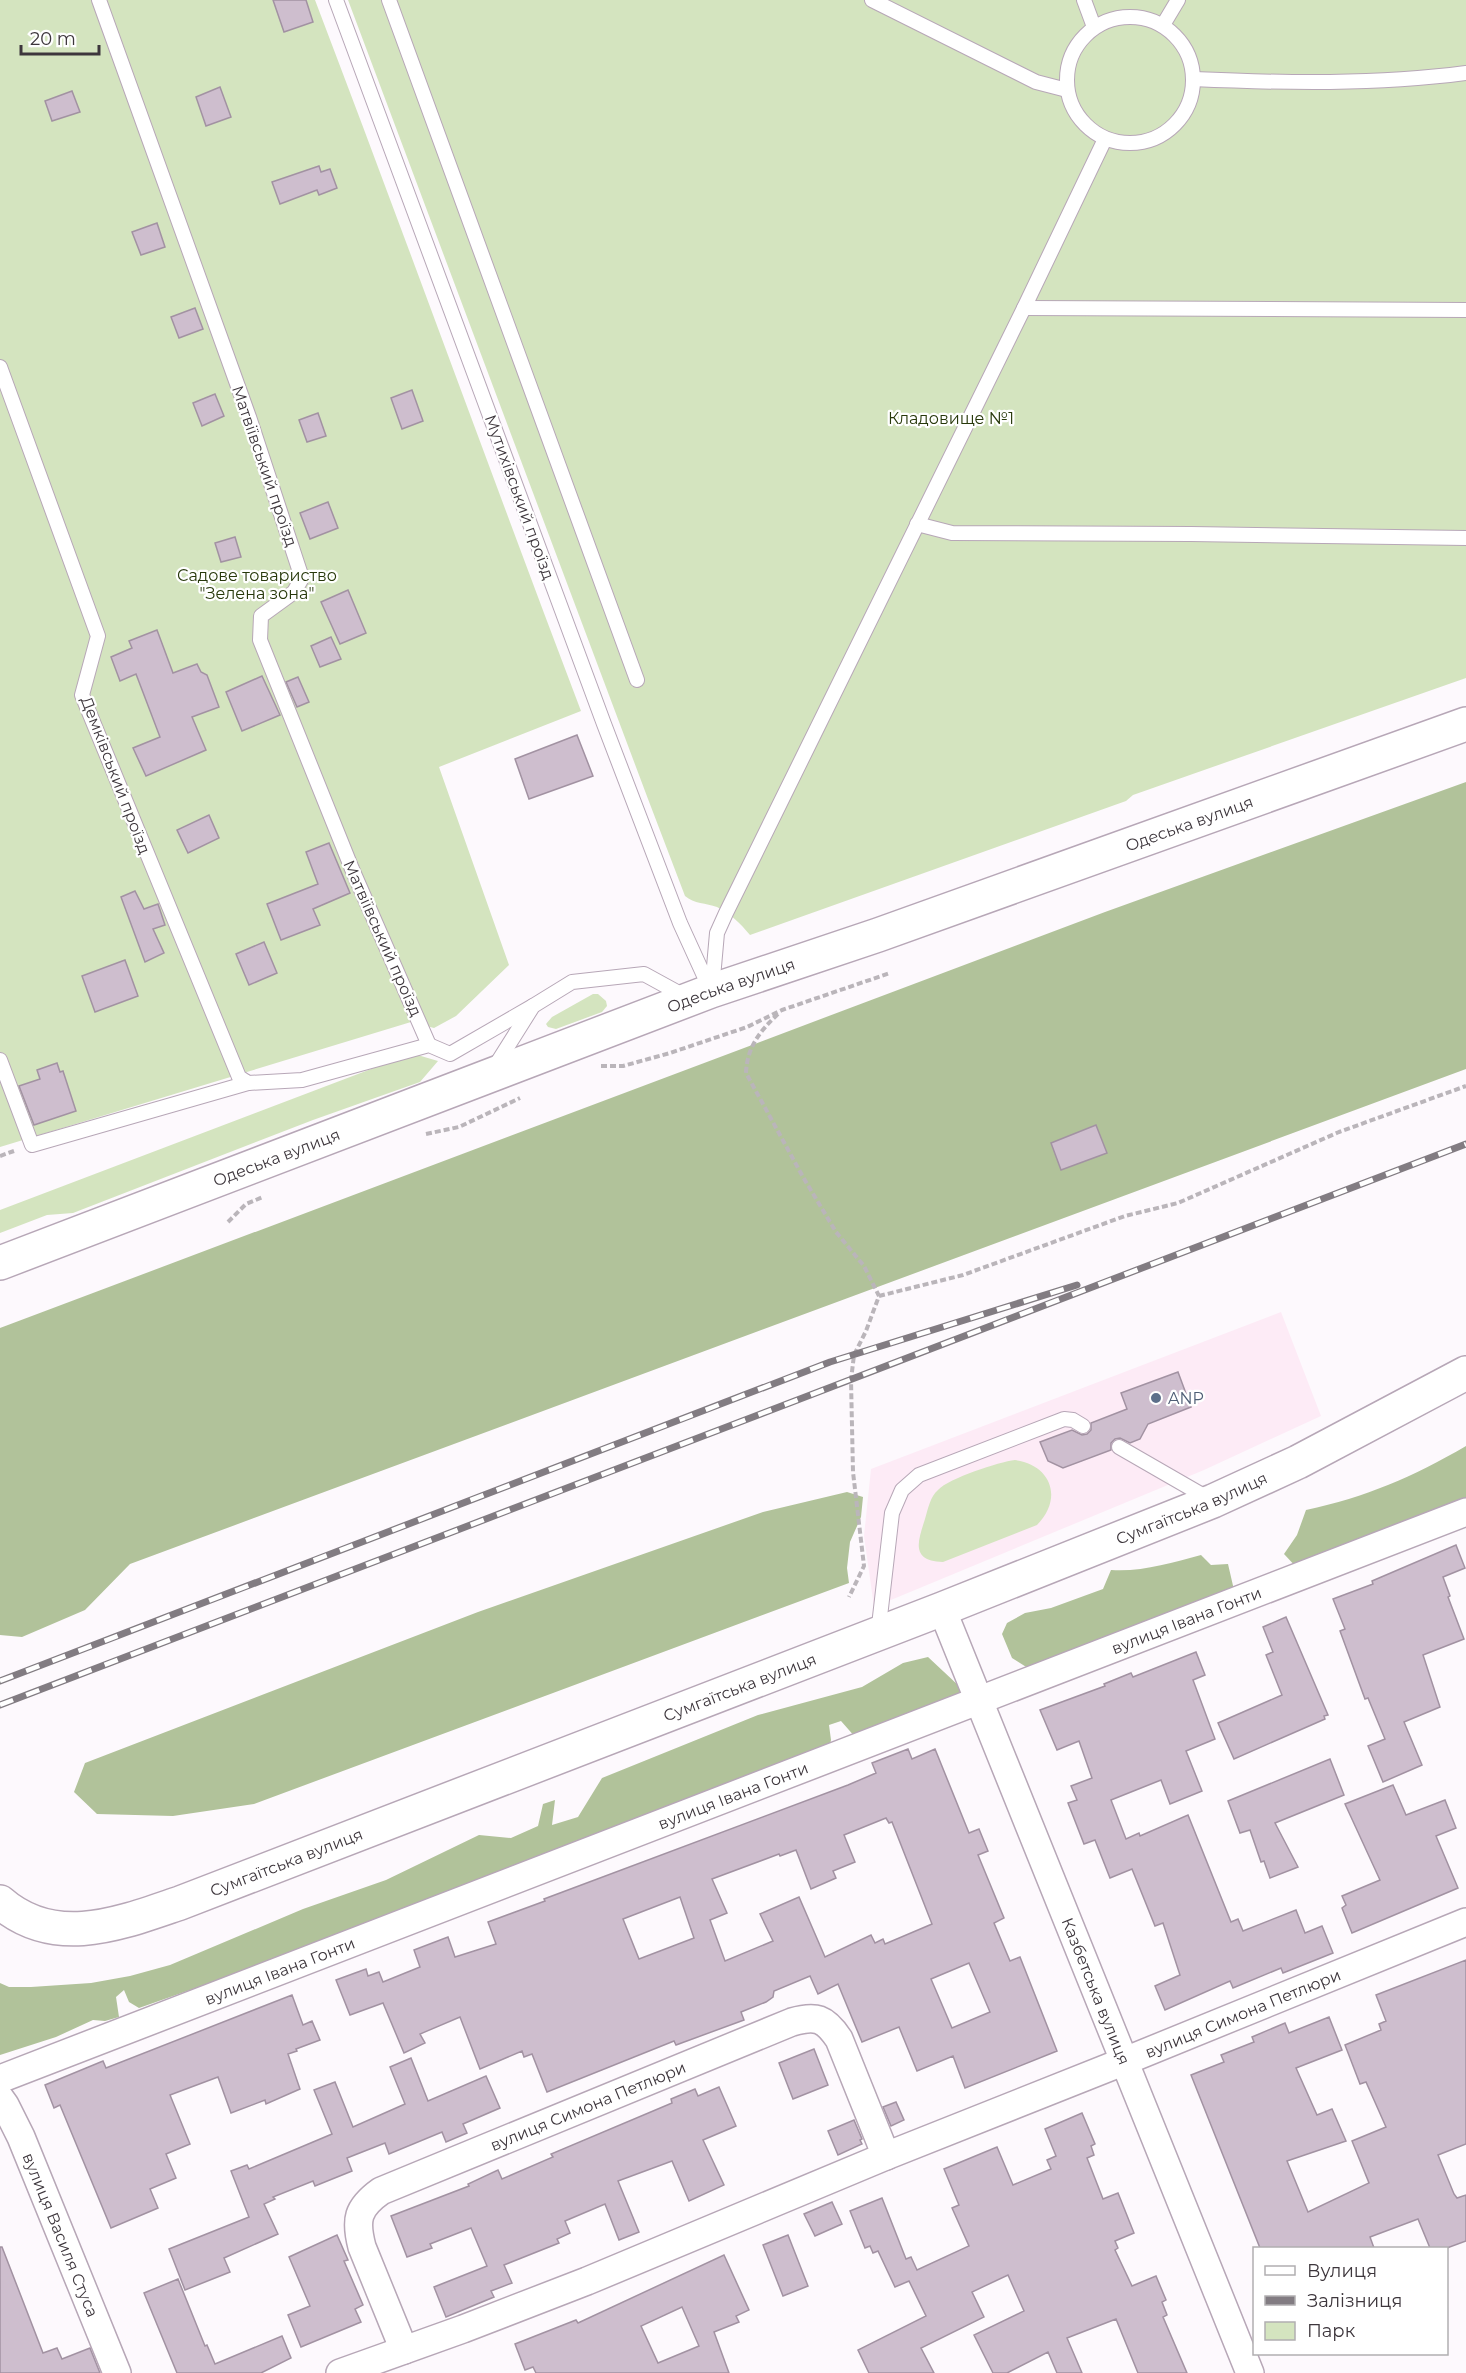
<svg xmlns="http://www.w3.org/2000/svg" width="1466" height="2373" font-family="Montserrat,sans-serif">
	<style>
		.commercial { fill: #fdebf6 }
		.green { fill: #d4e4bf }
		.forest { fill: #b1c29a }
		.building { fill: #cebece; stroke: #a292a2; stroke-width: 1.5; fill-rule: evenodd }
		.lines { fill: none; stroke-linecap: round; stroke-linejoin: round }
		.lane-casing { stroke: #b7a7b7; stroke-width: 16 }
		.street-casing { stroke: #b7a7b7; stroke-width: 30 }
		.secondary-casing { stroke: #b7a7b7; stroke-width: 36 }
		.primary-casing { stroke: #b7a7b7; stroke-width: 36 }
		.path { stroke: #bab5ba; stroke-width: 4; stroke-dasharray: 6 3; stroke-linecap: butt }
		.lane { stroke: #fff; stroke-width: 14 }
		.street { stroke: #fff; stroke-width: 27 }
		.secondary { stroke: #fff; stroke-width: 33 }
		.primary { stroke: #fff; stroke-width: 33 }
		.rail-casing { stroke: #827c82; stroke-width: 7 }
		.rail { stroke: #fff; stroke-width: 4.5; stroke-dasharray: 14; stroke-linecap: butt }
		.service-dot { fill: #5c6f8a; stroke: #fff; stroke-width: 2 }
		.labels { text-anchor: middle; stroke-width: 4.5; stroke-linejoin: round; paint-order: stroke }
		.park-label { font-size: 16px; fill: #27380a; stroke: #fff }
		.street-label { font-size: 16px; fill: #3d363c; stroke: #fff }
		.service-label { font-size: 16px; fill: #4e5e75; stroke: #fff; text-anchor: start }
	</style>
	<rect width="100%" height="100%" fill="#fdf9fd"/>
	<polygon class="commercial" points="1281,1312 1321,1416 1204,1470 874,1607 864,1536 871,1469"/>
	<g class="green">
		<path d="M0,0H315C405,236 491,474 581,711L439,767L509,965L456,1016L434,1028L411,1022L0,1147Z"/>
		<path d="M348,0H1466V678L1133,795L1126,801L750,935C740,923 731,914 717,907C706,903 694,904 685,896L648,799Z"/>
		<polygon points="593,994 598,994 606,1001 607,1006 602,1012 556,1029 548,1027 546,1024 552,1017"/>
		<polygon points="408,1055 421,1056 438,1061 420,1082 313,1120 73,1213 47,1215 0,1233 0,1210"/>
		<path d="M1015,1460C1052,1465 1063,1499 1037,1525L943,1562C910,1561 918,1541 925,1519C928,1509 930,1497 938,1490C949,1478 999,1462 1015,1460Z"/>
	</g>
	<g class="forest">
		<polygon points="1466,782 1466,1069 130,1564 85,1610 22,1637 0,1635 0,1328 1105,912"/>
		<path d="M1466,1446V1506L1299,1570L1284,1554L1297,1535L1306,1510C1366,1497 1413,1477 1466,1446Z"/>
		<polygon points="847,1492 863,1497 861,1517 850,1542 847,1568 849,1583 254,1804 173,1816 97,1814 74,1792 85,1763 478,1612 763,1512"/>
		<path d="M1201,1555L1211,1565L1228,1564L1234,1590L1031,1670L1012,1658L1002,1634L1007,1623L1025,1613L1051,1608L1103,1589L1111,1570C1142,1572 1171,1563 1201,1555Z"/>
		<polygon points="928,1657 959,1686 961,1700 856,1738 841,1721 829,1725 831,1740 828,1754 270,1968 227,1977 139,2008 129,2002 124,1990 116,1997 119,2017 105,2021 93,2020 56,2037 0,2055 0,1983 9,1987 31,1987 91,1983 130,1976 170,1965 303,1909 386,1880 479,1835 511,1838 538,1826 543,1804 555,1800 552,1825 578,1817 602,1778 758,1715 862,1687 903,1663"/>
	</g>
	<g class="building">
		<polygon points="273,0 306,0 313,22 284,32"/>
		<polygon points="220,87 231,117 206,126 196,97"/>
		<polygon points="72,91 80,112 52,121 45,101"/>
		<polygon points="319,166 321,172 330,169 337,188 319,195 317,190 280,204 272,182"/>
		<polygon points="157,223 165,247 141,255 132,232"/>
		<polygon points="195,308 203,329 179,338 171,317"/>
		<polygon points="412,390 423,421 402,429 391,398"/>
		<polygon points="215,394 224,416 202,426 193,403"/>
		<polygon points="318,413 326,436 307,442 299,420"/>
		<polygon points="328,502 338,528 310,539 300,513"/>
		<polygon points="235,537 241,557 221,562 215,543"/>
		<polygon points="348,590 366,633 340,644 321,602"/>
		<polygon points="157,630 173,673 197,664 201,672 207,675 219,707 192,717 206,750 146,776 133,748 160,737 136,674 120,681 111,657 132,648 129,641"/>
		<polygon points="331,637 341,659 320,667 311,646"/>
		<polygon points="262,676 280,715 242,731 226,692"/>
		<polygon points="298,677 309,702 297,707 286,682"/>
		<polygon points="577,735 593,776 529,799 515,759"/>
		<polygon points="209,815 219,838 188,853 177,830"/>
		<polygon points="329,843 350,893 313,909 320,925 281,940 267,904 318,884 306,852"/>
		<polygon points="135,891 144,909 158,904 165,925 153,929 164,953 145,962 121,897"/>
		<polygon points="264,942 277,973 249,985 236,954"/>
		<polygon points="125,960 138,996 95,1012 82,976"/>
		<polygon points="57,1063 60,1072 63,1071 76,1111 34,1125 19,1086 40,1079 37,1070"/>
		<polygon points="1096,1125 1107,1153 1061,1170 1051,1143"/>
		<polygon points="1178,1372 1191,1407 1148,1424 1140,1439 1130,1443 1120,1438 1115,1439 1111,1443 1111,1450 1063,1468 1048,1461 1040,1442 1072,1430 1082,1435 1087,1434 1091,1430 1091,1423 1127,1409 1121,1393"/>
		<polygon points="1456,1545 1465,1568 1443,1577 1450,1596 1448,1597 1464,1639 1423,1655 1440,1707 1404,1722 1422,1765 1383,1782 1368,1746 1385,1739 1368,1698 1365,1699 1340,1631 1345,1629 1333,1599 1373,1584 1372,1581"/>
		<polygon points="1286,1617 1328,1715 1324,1716 1325,1719 1234,1759 1218,1723 1282,1695 1266,1655 1273,1652 1263,1627"/>
		<polygon points="1196,1652 1205,1675 1193,1680 1215,1739 1186,1751 1202,1791 1170,1804 1161,1780 1111,1800 1126,1839 1139,1833 1140,1836 1188,1815 1231,1922 1238,1919 1243,1931 1296,1910 1305,1933 1322,1926 1333,1953 1283,1973 1281,1968 1233,1988 1230,1981 1165,2010 1155,1986 1180,1975 1163,1923 1155,1926 1132,1869 1110,1878 1095,1840 1084,1844 1068,1803 1077,1800 1071,1786 1092,1778 1079,1741 1057,1750 1040,1710 1105,1686 1104,1684 1131,1673 1133,1677"/>
		<path d="M908,1749L912,1759L935,1749L969,1833L979,1829L988,1851L978,1855L1004,1918L994,1923L1010,1961L1020,1957L1057,2051L965,2088L953,2056L917,2071L899,2027L862,2042L838,1984L818,1994L810,1976L774,1991L773,1997L766,2002L741,2012L744,2020L676,2045L674,2041L547,2092L532,2054L524,2057L522,2051L480,2069L460,2017L420,2034L425,2043L404,2053L383,2003L350,2015L336,1980L366,1969L368,1976L379,1972L383,1982L420,1967L414,1950L448,1937L455,1957L496,1944L488,1922L545,1901L544,1899L848,1785L876,1773L872,1763ZM886,1818L889,1823L892,1822L932,1924L885,1944L883,1939L875,1943L871,1935L825,1957L799,1897L760,1914L773,1941L725,1961L710,1920L727,1913L712,1879L779,1854L780,1856L796,1850L811,1889L836,1878L833,1871L855,1862L844,1835ZM680,1897L694,1938L639,1959L623,1919ZM969,1963L990,2012L952,2028L931,1979Z"/>
		<polygon points="1330,1759 1344,1795 1275,1823 1298,1867 1270,1878 1264,1861 1261,1862 1250,1830 1240,1833 1228,1801"/>
		<polygon points="1393,1785 1406,1815 1445,1800 1456,1828 1436,1836 1458,1888 1352,1933 1342,1908 1346,1905 1342,1896 1380,1880 1345,1804"/>
		<polygon points="1466,1960 1466,2144 1438,2155 1454,2194 1457,2198 1466,2195 1466,2241 1447,2248 1430,2248 1418,2219 1370,2237 1374,2248 1260,2248 1191,2075 1224,2062 1221,2055 1254,2042 1252,2037 1285,2023 1289,2033 1329,2017 1342,2050 1296,2068 1317,2115 1332,2109 1346,2141 1287,2161 1308,2212 1369,2183 1352,2141 1386,2127 1366,2082 1360,2084 1345,2045 1381,2030 1379,2024 1386,2021 1376,1995"/>
		<polygon points="292,1995 303,2025 312,2021 320,2040 296,2049 297,2051 288,2054 300,2089 266,2104 265,2100 231,2113 218,2077 170,2095 190,2144 166,2154 176,2178 150,2189 158,2208 111,2228 60,2105 54,2108 45,2085 103,2061 106,2068"/>
		<polygon points="814,2049 828,2085 793,2099 779,2063"/>
		<polygon points="411,2058 428,2101 486,2076 500,2108 463,2124 467,2133 446,2142 442,2132 389,2154 385,2143 347,2158 352,2171 315,2186 313,2181 273,2197 275,2199 264,2204 278,2234 224,2258 230,2272 185,2290 169,2249 249,2217 231,2171 247,2165 249,2169 332,2134 314,2090 335,2082 353,2127 405,2104 390,2067"/>
		<polygon points="719,2087 736,2126 703,2140 724,2185 689,2201 672,2161 618,2181 639,2232 619,2240 605,2204 565,2221 570,2233 557,2239 559,2243 504,2265 512,2283 491,2291 494,2297 446,2317 434,2287 487,2266 471,2228 430,2244 432,2248 407,2257 391,2216 469,2186 468,2184 498,2170 502,2179 553,2157 551,2154 672,2103 671,2099 695,2089 698,2096"/>
		<polygon points="896,2102 904,2120 891,2126 883,2107"/>
		<polygon points="1082,2113 1095,2144 1091,2146 1094,2155 1087,2158 1103,2199 1118,2193 1134,2233 1115,2241 1118,2248 1115,2250 1132,2286 1156,2276 1166,2300 1162,2302 1167,2315 1163,2317 1187,2373 1138,2373 1116,2319 1067,2338 1082,2373 1057,2373 1048,2352 1007,2373 993,2373 974,2335 1024,2311 1008,2275 972,2292 984,2317 921,2348 934,2373 869,2373 858,2350 926,2316 909,2281 895,2287 878,2251 873,2253 870,2246 865,2248 850,2211 882,2198 906,2259 911,2257 917,2270 969,2246 952,2208 959,2205 944,2169 997,2147 1013,2185 1051,2169 1047,2160 1056,2156 1045,2129"/>
		<polygon points="854,2120 862,2139 860,2140 862,2144 838,2155 828,2131"/>
		<polygon points="832,2202 842,2224 815,2236 804,2214"/>
		<polygon points="337,2235 348,2260 344,2261 363,2305 355,2309 361,2322 301,2347 288,2315 310,2306 289,2257"/>
		<polygon points="788,2235 808,2286 783,2296 763,2245"/>
		<polygon points="0,2247 2,2247 43,2353 57,2348 62,2359 90,2348 100,2373 0,2373"/>
		<path d="M724,2255L749,2310L736,2316L739,2322L714,2332L729,2373H536L533,2367L525,2370L515,2344L576,2320L578,2323ZM682,2307L699,2346L658,2363L641,2326Z"/>
		<polygon points="178,2279 205,2346 207,2345 215,2364 282,2336 291,2358 261,2373 177,2373 144,2293"/>
	</g>
	<g class="lines">
		<g class="lane-casing">
			<g id="lane">
				<polyline points="99,0 249,417 302,578 294,592 261,616 260,640 352,869 429,1045"/>
				<polyline points="336,0 604,724 680,923 711,991"/>
				<polyline points="389,0 637,680"/>
				<polyline points="872,0 1036,82 1067,90"/>
				<polyline points="1084,0 1094,27"/>
				<circle cx="1130" cy="80" r="63"/>
				<polyline points="1163,25 1178,0"/>
				<path d="M1193,79C1284,83 1376,85 1466,73"/>
				<polyline points="1024,308 1466,310"/>
				<polyline points="0,367 98,636 82,695 239,1077 248,1083 302,1080 429,1045 450,1054 533,1006"/>
				<polyline points="917,524 952,533 1191,534 1466,538"/>
				<polyline points="712,989 717,933 726,913 1024,308 1105,139"/>
				<polyline points="0,1060 32,1145 248,1083"/>
				<polyline points="494,1068 533,1006 572,982 644,974 686,997"/>
				<polyline points="1119,1447 1211,1500"/>
				<polyline points="878,1634 892,1513 902,1490 919,1475 1064,1419 1073,1420 1083,1426"/>
			</g>
		</g>
		<g class="street-casing">
			<g id="street">
				<path id="s1" d="M942,1609L1250,2373"/>
				<path id="s2" d="M0,2079L1466,1512"/>
				<path id="s3" d="M0,2098L5,2105L21,2137L117,2373"/>
				<path id="s4" d="M404,2350L362,2247C355,2220 357,2208 381,2191L792,2022C816,2015 825,2018 839,2039L886,2156"/>
				<path id="s5" d="M340,2373L463,2329L587,2281L886,2156L1125,2061L1466,1922"/>
			</g>
		</g>
		<g class="secondary-casing">
			<g id="secondary">
				<path id="s6" d="M0,1263L711,991L878,935L1466,724"/>
			</g>
		</g>
		<g class="primary-casing">
			<g id="primary">
				<path id="s7" d="M0,1902C55,1950 121,1923 180,1903L942,1609L1213,1501L1298,1462L1466,1373"/>
			</g>
		</g>
		<g class="path">
			<path d="M778,1014C760,1031 747,1047 746,1073L803,1177L836,1232L864,1266L879,1296L866,1331L854,1355L851,1380L853,1472L864,1566L849,1597"/>
			<polyline points="601,1066 623,1066 670,1053 747,1027 782,1010 890,973"/>
			<polyline points="426,1134 459,1127 520,1098"/>
			<polyline points="0,1156 14,1151"/>
			<polyline points="228,1222 246,1204 263,1197"/>
			<polyline points="879,1296 963,1275 1125,1216 1178,1203 1339,1132 1466,1086"/>
		</g>
		<use href="#lane" class="lane"/>
		<use href="#street" class="street"/>
		<use href="#secondary" class="secondary"/>
		<use href="#primary" class="primary"/>
		<g class="rail-casing">
			<g id="rail">
				<polyline points="0,1681 830,1362 1077,1285"/>
				<polyline points="0,1705 1466,1144"/>
			</g>
		</g>
		<use href="#rail" class="rail"/>
	</g>
	<circle class="service-dot" cx="1156" cy="1398" r="6"/>
	<g class="labels">
		<g class="park-label">
			<text x="951" y="424">Кладовище №1</text>
			<text x="257" y="581">Садове товариство<tspan x="257" dy="18">"Зелена зона"</tspan></text>
		</g>
		<g class="street-label">
			<text transform="translate(265 466) rotate(71)" y="6">Матвіївський проїзд</text>
			<text transform="translate(520 497) rotate(70)" y="6">Мутихівський проїзд</text>
			<text transform="translate(116 775) rotate(69)" y="6">Демківський проїзд</text>
			<text dy="6" stroke="none"><textPath href="#s6" startOffset="1268">Одеська вулиця</textPath></text>
			<text transform="translate(383 938) rotate(66)" y="6">Матвіївський проїзд</text>
			<text dy="6" stroke="none"><textPath href="#s6" startOffset="782">Одеська вулиця</textPath></text>
			<text dy="6" stroke="none"><textPath href="#s6" startOffset="296">Одеська вулиця</textPath></text>
			<text dy="6" stroke="none"><textPath href="#s7" startOffset="1276">Сумгаїтська вулиця</textPath></text>
			<text dy="6" stroke="none"><textPath href="#s2" startOffset="1272">вулиця Івана Гонти</textPath></text>
			<text dy="6" stroke="none"><textPath href="#s7" startOffset="790">Сумгаїтська вулиця</textPath></text>
			<text dy="6" stroke="none"><textPath href="#s2" startOffset="786">вулиця Івана Гонти</textPath></text>
			<text dy="6" stroke="none"><textPath href="#s7" startOffset="304">Сумгаїтська вулиця</textPath></text>
			<text dy="6" stroke="none"><textPath href="#s2" startOffset="300">вулиця Івана Гонти</textPath></text>
			<text dy="6" stroke="none"><textPath href="#s1" startOffset="412">Казбетська вулиця</textPath></text>
			<text dy="6" stroke="none"><textPath href="#s5" startOffset="972">вулиця Симона Петлюри</textPath></text>
			<text dy="6" stroke="none"><textPath href="#s4" startOffset="400">вулиця Симона Петлюри</textPath></text>
			<text dy="6" stroke="none"><textPath href="#s3" startOffset="150">вулиця Василя Стуса</textPath></text>
		</g>
		<g class="service-label">
			<text x="1168" y="1404">ANP</text>
		</g>
	</g>
	<rect x="1253" y="2247" width="195" height="108" fill="#ffffff" stroke="#b1afb1" stroke-width="1.5"/>
	<rect x="1265" y="2266" width="30" height="9" fill="#ffffff" stroke="#b1afb1" stroke-width="1.5"/>
	<text x="1307" y="2277" font-size="18" fill="#3d363c">Вулиця</text>
	<rect x="1265" y="2296" width="30" height="9" fill="#827c82" stroke="#b1afb1" stroke-width="1.5"/>
	<text x="1307" y="2307" font-size="18" fill="#3d363c">Залізниця</text>
	<rect x="1265" y="2322" width="30" height="18" fill="#d4e4bf" stroke="#b1afb1" stroke-width="1.5"/>
	<text x="1307" y="2337" font-size="18" fill="#3d363c">Парк</text>
	<path d="M21 45v9h78v-9" fill="none" stroke="#3d363c" stroke-width="3"/>
	<text x="30" y="45" font-size="18" fill="#3d363c" stroke="#ffffff" stroke-width="4.5" paint-order="stroke">20 m</text>
</svg>
